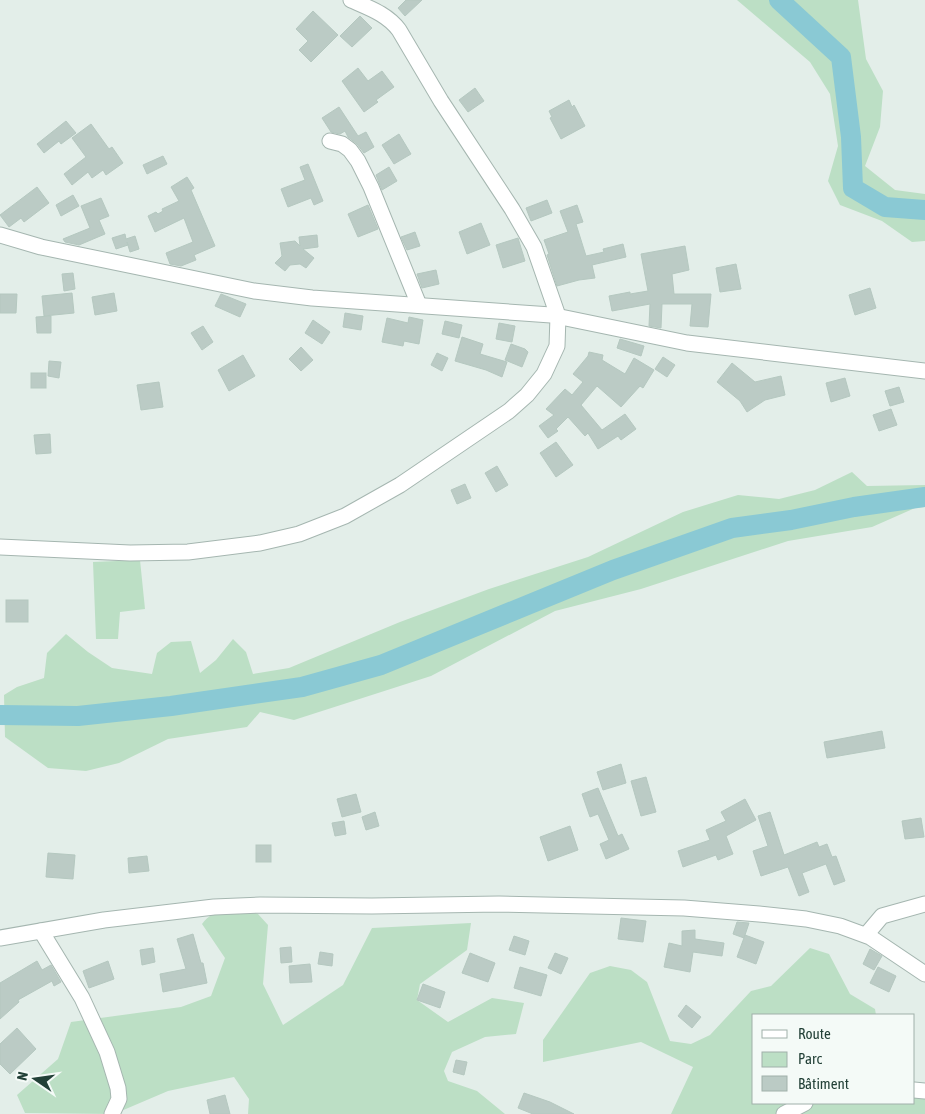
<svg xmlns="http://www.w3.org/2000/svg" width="925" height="1114" font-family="'Asap Condensed',sans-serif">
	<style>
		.green { fill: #bcdfc5 }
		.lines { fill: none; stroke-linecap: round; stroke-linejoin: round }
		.river { stroke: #8ac9d4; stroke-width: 20 }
		.building { fill: #bbcbc5; stroke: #b5c8c0 }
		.minor-casing { stroke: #a5b6b0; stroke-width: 17 }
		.minor { stroke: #fff; stroke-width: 15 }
	</style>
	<rect width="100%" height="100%" fill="#e3eee9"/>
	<g class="green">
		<polygon points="737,0 858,0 866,59 883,91 880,127 865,166 895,190 925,194 925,241 912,242 882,221 840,205 828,181 838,146 830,94 810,62"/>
		<polygon points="852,472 867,486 925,485 925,507 915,508 872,527 788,541 641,589 555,611 431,676 294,720 260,712 247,727 168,739 119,763 86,771 48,768 5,737 4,695 17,687 44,678 47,653 66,634 88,652 112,668 152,674 157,653 171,642 191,641 200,673 216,660 233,639 246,652 253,674 289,668 400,622 489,589 588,557 683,512 738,495 779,499 815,490"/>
		<polygon points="140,560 145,609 120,612 118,639 96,639 93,562"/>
		<path d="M247,909L258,914L268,925L263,984L283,1025L343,985L372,928L471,923L467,950L420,984L417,1000L448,1022L492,998L524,1003L516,1034L485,1037L452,1052L444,1071L448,1081L477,1091L505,1114H248L249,1099L234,1077L168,1091L114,1114L25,1113L17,1095L58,1059L71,1022L181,1007L211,996L225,958L202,924C215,907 228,910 247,909Z"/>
		<polygon points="810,948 829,954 850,994 875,1009 876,1015 754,1015 754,1103 914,1103 914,1094 925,1097 925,1114 671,1114 693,1067 641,1042 543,1062 543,1040 590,973 610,966 631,970 647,982 670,1041 691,1044 710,1035 751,991 771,986"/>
	</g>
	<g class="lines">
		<g class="river">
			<polyline points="779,0 841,57 851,137 853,188 885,207 925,210"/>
			<polyline points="0,715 78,716 171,706 302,687 381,665 613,570 732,528 791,520 854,507 925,497"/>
		</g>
	</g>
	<g class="building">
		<polygon points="406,0 422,0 405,16 398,8"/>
		<polygon points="313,11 338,35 311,62 299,50 308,41 296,29"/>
		<polygon points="360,16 372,28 352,47 340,36"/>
		<polygon points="358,68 368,81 382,71 394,87 376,100 378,102 364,112 342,81"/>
		<polygon points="475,88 484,101 468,112 459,100"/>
		<polygon points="569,100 572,107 574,105 585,126 561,139 550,118 552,117 549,111"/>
		<polygon points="339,107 358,136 366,132 374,147 364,153 357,144 348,137 345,131 340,134 331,132 322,118"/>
		<polygon points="66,121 76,133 61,144 59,141 44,153 37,144"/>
		<polygon points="91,124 109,149 112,147 123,163 106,175 103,170 92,178 88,172 72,185 64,174 86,157 72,138"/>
		<polygon points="399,134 411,154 394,164 382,145"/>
		<polygon points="163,156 167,164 147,174 143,165"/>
		<polygon points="308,164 323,201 314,205 311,198 288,207 281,189 305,180 300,167"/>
		<polygon points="389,167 397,181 382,190 376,175"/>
		<polygon points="187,177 194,188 191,190 215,246 194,255 196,260 181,266 170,264 166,253 193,242 184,218 155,232 148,216 156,212 158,214 163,211 162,209 179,201 171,187"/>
		<polygon points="37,187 49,203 24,222 21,218 9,227 0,215"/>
		<polygon points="73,195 79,206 61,216 56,205"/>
		<polygon points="101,198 109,216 99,220 105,234 79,245 65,242 63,239 90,228 81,206"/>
		<polygon points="547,200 552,213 531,221 526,208"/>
		<polygon points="368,205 378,229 358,237 348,214"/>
		<polygon points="577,205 583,222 576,224 586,256 604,252 603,249 623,244 626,257 592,265 595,278 579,280 557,286 547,255 549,254 544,240 568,232 560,211"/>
		<polygon points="481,223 490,245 467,254 459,232"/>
		<polygon points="415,232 420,246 407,250 401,237"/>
		<polygon points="125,234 126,239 135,236 139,249 130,252 127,242 128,245 116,249 112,238"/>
		<polygon points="317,235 318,247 303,249 314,258 306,268 300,264 290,265 285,271 275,263 282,256 280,243 295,241 300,246 299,237"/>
		<polygon points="518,238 525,261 503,268 496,245"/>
		<polygon points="685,246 689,270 672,274 674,294 711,294 708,327 690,326 692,304 662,304 661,328 649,326 650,304 612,311 609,296 630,292 630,294 648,291 641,254"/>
		<polygon points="736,264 741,289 720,292 716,268"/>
		<polygon points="436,270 439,284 422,288 417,274"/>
		<polygon points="73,273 75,289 64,291 62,274"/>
		<polygon points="870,288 876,308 855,315 849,295"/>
		<polygon points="72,293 74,313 44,316 42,296"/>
		<polygon points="114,293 117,311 95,315 92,297"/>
		<polygon points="0,294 17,294 16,313 0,313"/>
		<polygon points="221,294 246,304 240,317 215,306"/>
		<polygon points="345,313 363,316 361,330 343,327"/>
		<polygon points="51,316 51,333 37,333 36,317"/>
		<polygon points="409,317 423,320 419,344 404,341 403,346 382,342 387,318 408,323"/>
		<polygon points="313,320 330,332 322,344 305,333"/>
		<polygon points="445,321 462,325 459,338 442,334"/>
		<polygon points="499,323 515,326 512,342 496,339"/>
		<polygon points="203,326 213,342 202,350 191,333"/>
		<polygon points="462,337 483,344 480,354 507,362 502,377 486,370 455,361"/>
		<polygon points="620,339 644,346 641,356 617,348"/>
		<polygon points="511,344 525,349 528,352 522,367 505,360"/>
		<polygon points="301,347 313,360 301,371 289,359"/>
		<polygon points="589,352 603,355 602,360 625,374 634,358 654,370 643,388 640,386 621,407 597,386 581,405 602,430 625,414 636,429 621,440 618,436 598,449 588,433 585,436 568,417 556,429 558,431 548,438 539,426 554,415 546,409 565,389 572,395 583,382 573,374 588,356"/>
		<polygon points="437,353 448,358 442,371 431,365"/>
		<polygon points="243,355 255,376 229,391 218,370"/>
		<polygon points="663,357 675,365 667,377 655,369"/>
		<polygon points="49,361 61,362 59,378 48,376"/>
		<polygon points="732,363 755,382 781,376 785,395 765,400 747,412 740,401 717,382"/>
		<rect x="31" y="373" width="15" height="15"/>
		<polygon points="845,378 850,396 831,402 826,383"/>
		<polygon points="159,382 163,407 141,410 137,385"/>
		<polygon points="899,387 904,402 890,406 885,391"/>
		<polygon points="891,409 897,425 879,431 873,415"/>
		<polygon points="50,434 51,453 36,454 34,435"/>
		<polygon points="556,442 573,465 556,477 540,453"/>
		<polygon points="497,466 508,485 496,492 485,473"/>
		<polygon points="465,484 471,498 457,504 451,490"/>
		<rect x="6" y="600" width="22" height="22"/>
		<polygon points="882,731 885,748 827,758 824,742"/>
		<polygon points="621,764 626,783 603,790 597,772"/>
		<polygon points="646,777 656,812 641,816 631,781"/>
		<polygon points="598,788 618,836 622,834 629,849 606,859 600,844 609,840 598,814 590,817 582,794"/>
		<polygon points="356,794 361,812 342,817 337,799"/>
		<polygon points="745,799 756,820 726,836 733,854 718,860 716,855 683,867 678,851 710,840 706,830 726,821 721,812"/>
		<polygon points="375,812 379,826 366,830 362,817"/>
		<polygon points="770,812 784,855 817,842 819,847 827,844 832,857 836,856 845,881 834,885 826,864 802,873 809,892 799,896 788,867 761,876 753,851 768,846 758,816"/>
		<polygon points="921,818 924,837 905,839 902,821"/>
		<polygon points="344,821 346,834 335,836 332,823"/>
		<polygon points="570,826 578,850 548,861 540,837"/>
		<rect x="256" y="845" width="15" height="17"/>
		<polygon points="48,853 75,855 73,879 46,877"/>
		<polygon points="147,856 149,871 129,873 128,858"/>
		<polygon points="621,918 646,921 643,942 618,939"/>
		<polygon points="737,922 749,923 744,938 733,934"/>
		<polygon points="695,930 695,939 724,943 722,956 693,952 690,972 664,967 669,943 682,946 682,931"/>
		<polygon points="193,934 201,963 203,963 207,983 163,992 160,974 186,969 177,939"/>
		<polygon points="745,935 764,942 756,964 737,957"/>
		<polygon points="514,936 529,941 525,955 509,950"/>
		<polygon points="291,947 292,962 281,963 280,948"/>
		<polygon points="153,948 155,962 142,965 140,950"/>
		<polygon points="870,949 882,956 874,970 863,964"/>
		<polygon points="320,952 333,954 332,966 318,964"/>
		<polygon points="470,953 495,963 488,982 462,973"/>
		<polygon points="555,953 568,958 561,974 548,968"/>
		<polygon points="37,961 42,970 51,965 61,982 54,986 52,981 18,1000 19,1002 0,1019 0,983"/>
		<polygon points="108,961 114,979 89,988 83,971"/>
		<polygon points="310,964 312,982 290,983 289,966"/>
		<polygon points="520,967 547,975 541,996 514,988"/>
		<polygon points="878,967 896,976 889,992 870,983"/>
		<polygon points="423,984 445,992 440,1008 417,1000"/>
		<polygon points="686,1005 701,1017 692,1028 678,1016"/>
		<polygon points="17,1028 36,1049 10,1074 0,1064 0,1044"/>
		<polygon points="456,1060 467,1062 464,1075 453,1072"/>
		<polygon points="524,1093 550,1102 574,1114 533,1114 518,1108"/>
		<polygon points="225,1095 230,1114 210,1114 207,1100"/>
	</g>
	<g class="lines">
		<g class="minor-casing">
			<g id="minor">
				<polyline points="330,141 342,144 350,150 358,161 371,187 419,305"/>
				<polyline points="0,235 41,247 254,291 312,298 551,315 687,343 925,371"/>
				<path d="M0,547L130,553L188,552L260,543L299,534L345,516L400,485L509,411L527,395L544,374L557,346L558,316L534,247L512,209L441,101L399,30C387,14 369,8 351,0"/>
				<polyline points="41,931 82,998 107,1052 118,1088 119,1099 112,1114"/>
				<polyline points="866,935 882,916 925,904"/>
				<polyline points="0,938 104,920 214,907 260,905 372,906 499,904 684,908 759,914 806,919 840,926 870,937 925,974"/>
				<polyline points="914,1090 925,1091"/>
				<polyline points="784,1114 805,1103"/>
			</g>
		</g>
		<use href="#minor" class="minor"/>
	</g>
	<rect x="752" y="1014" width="162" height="90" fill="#f4faf7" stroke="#a0b0aa"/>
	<rect x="762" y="1030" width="25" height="8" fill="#ffffff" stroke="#a0b0aa"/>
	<text x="798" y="1039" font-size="15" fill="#224037">Route</text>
	<rect x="762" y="1052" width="25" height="15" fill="#bcdfc5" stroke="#a0b0aa"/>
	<text x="798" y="1064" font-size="15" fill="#224037">Parc</text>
	<rect x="762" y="1076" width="25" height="15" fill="#bbcbc5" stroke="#a0b0aa"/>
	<text x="798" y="1089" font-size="15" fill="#224037">Bâtiment</text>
	<g transform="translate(35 1079) rotate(283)" stroke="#f4faf7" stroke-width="4" paint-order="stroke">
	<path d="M0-4L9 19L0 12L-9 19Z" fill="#224037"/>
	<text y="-8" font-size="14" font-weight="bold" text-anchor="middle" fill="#224037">N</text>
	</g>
</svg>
